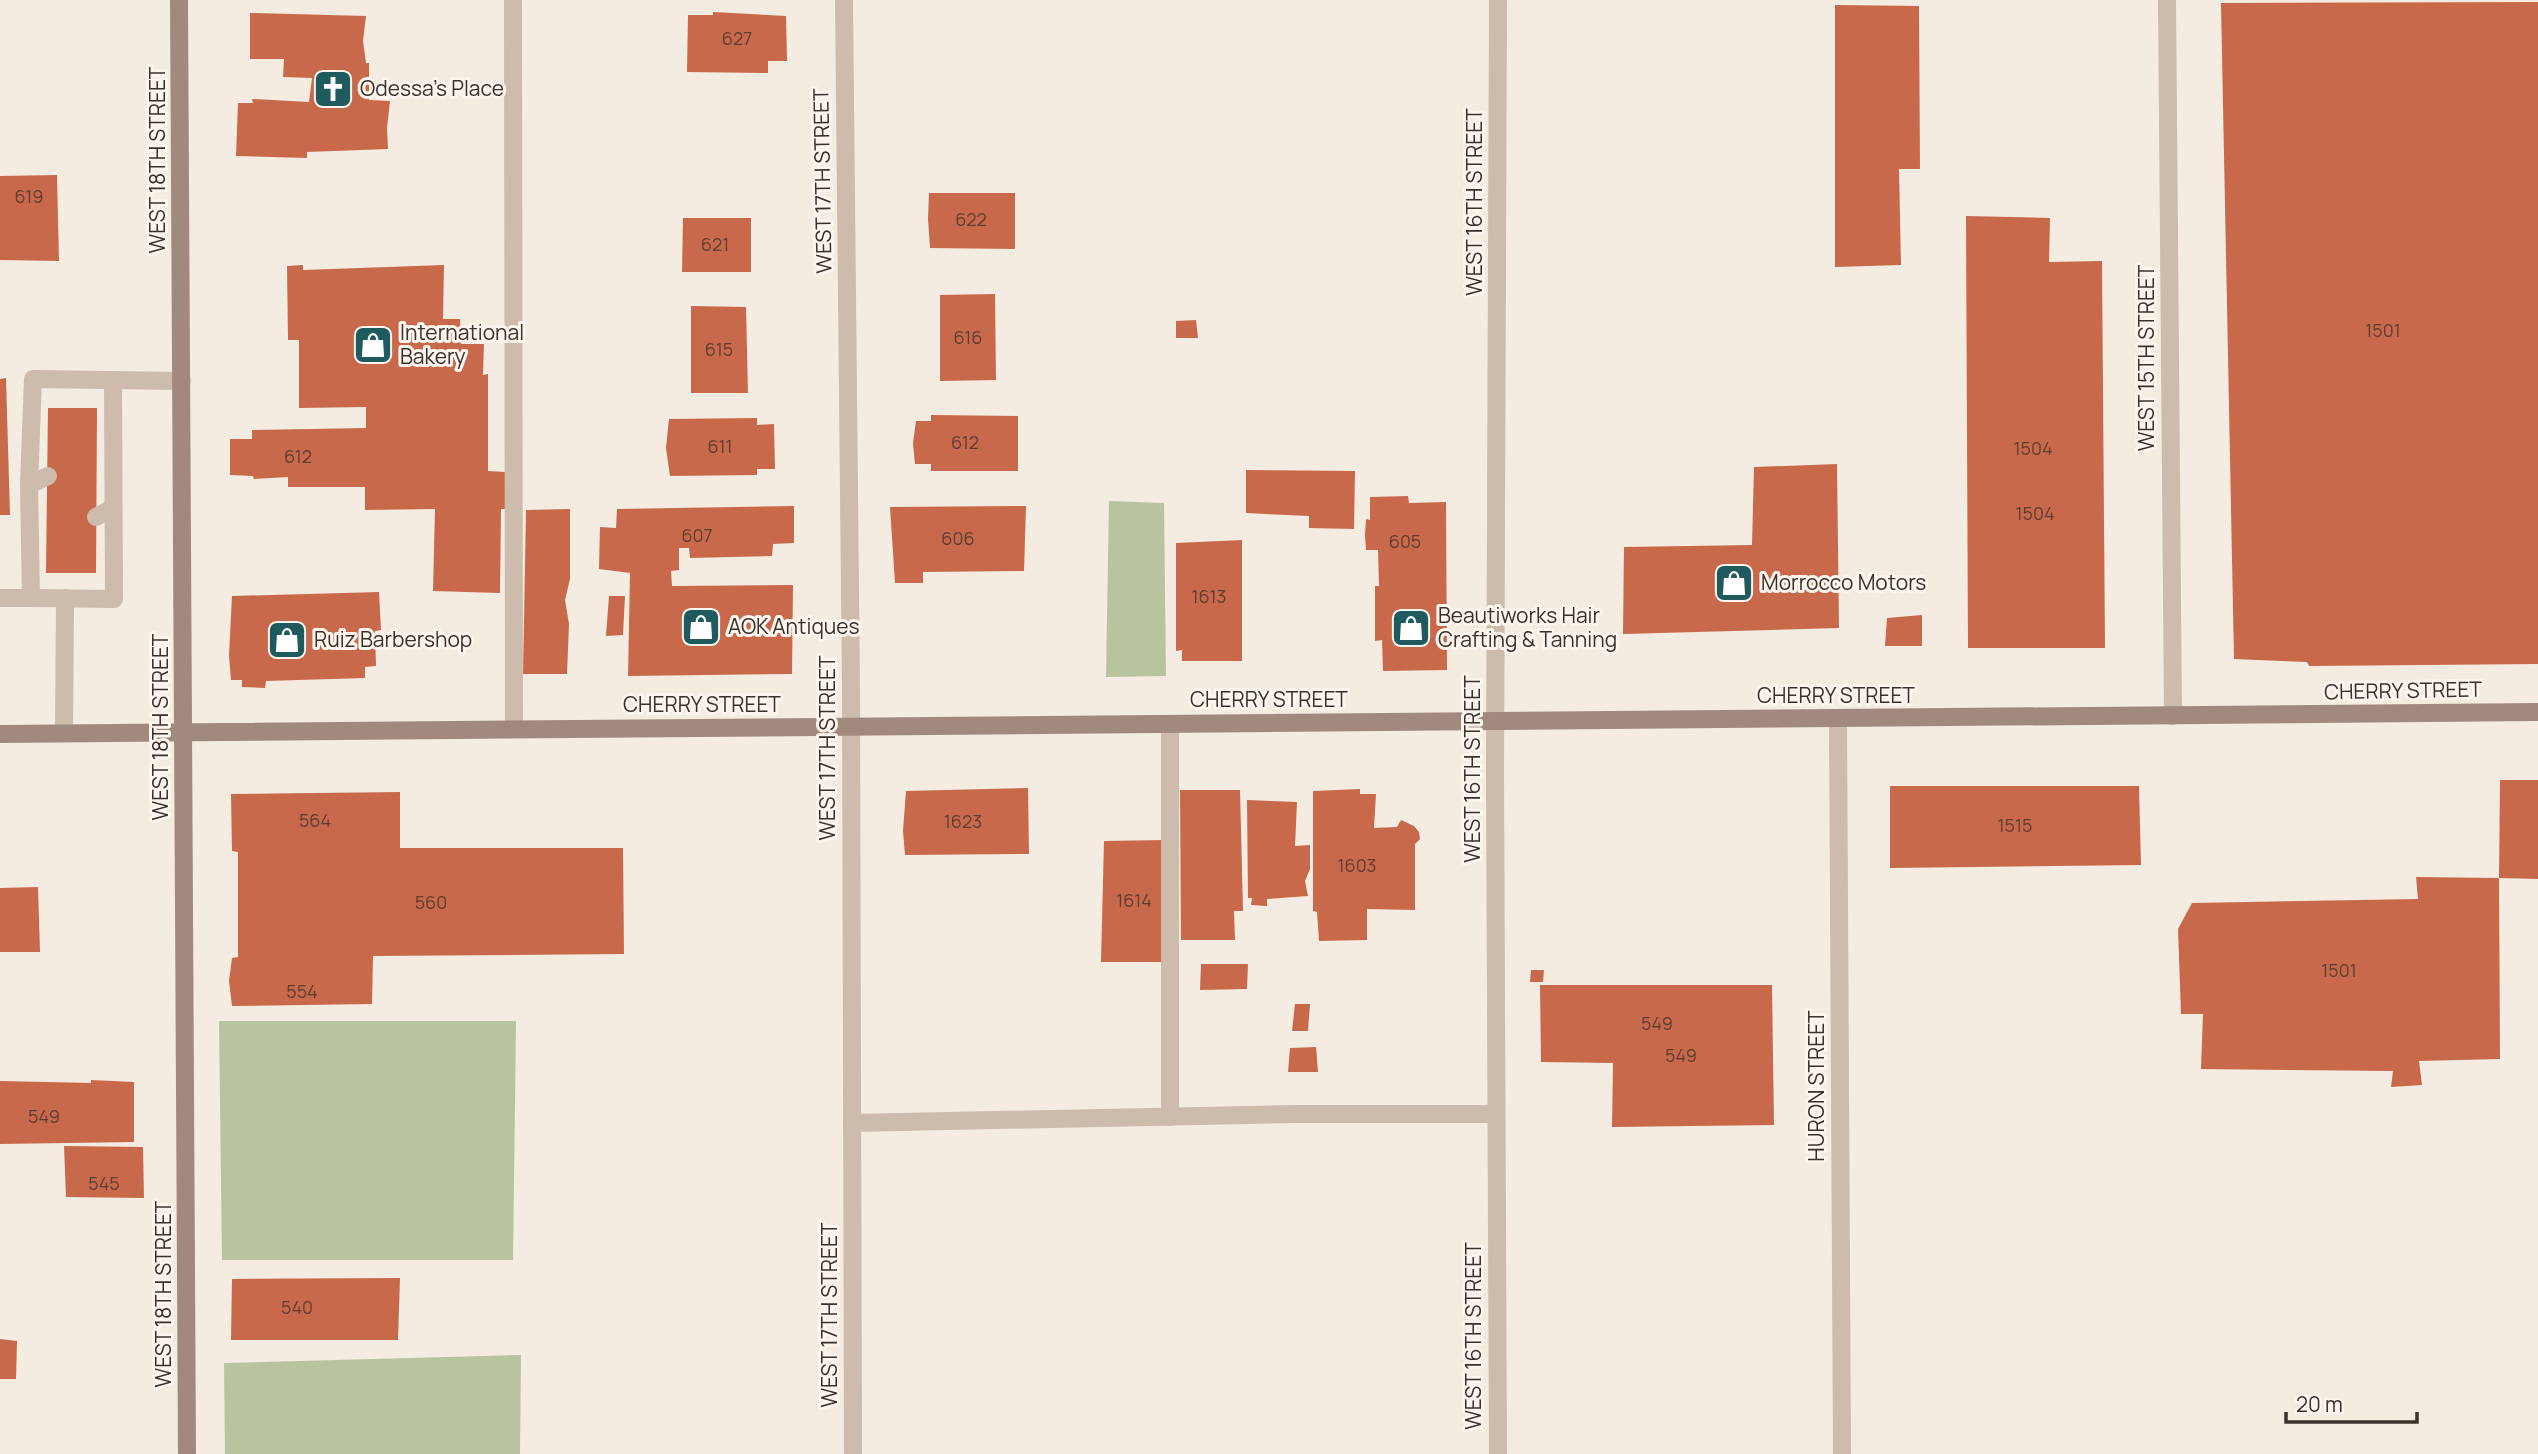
<svg xmlns="http://www.w3.org/2000/svg" width="2538" height="1454" font-family="Manrope,sans-serif">
	<style>
		.green { fill: #b8c4a0 }
		.building { fill: #c8694b }
		.lines { fill: none; stroke-linecap: round; stroke-linejoin: round }
		.lane { stroke: #cdbbac; stroke-width: 18 }
		.street { stroke: #cdbbac; stroke-width: 18 }
		.secondary { stroke: #a18a7d; stroke-width: 18 }
		.labels { text-anchor: middle; stroke-width: 6; stroke-linejoin: round; paint-order: stroke }
		.number-label { font-size: 18px; fill: #5e3e33 }
		.poi-label { font-size: 21px; fill: #3b302b; stroke: #fbf5ee; text-anchor: start }
		.street-label { font-size: 21px; fill: #3b302b; stroke: #fbf5ee }
	</style>
	<rect width="100%" height="100%" fill="#f4ebe1"/>
	<g class="green">
		<polygon points="1109,501 1164,503 1166,676 1106,677"/>
		<polygon points="219,1021 516,1021 513,1260 222,1260"/>
		<polygon points="521,1355 520,1454 225,1454 224,1363"/>
	</g>
	<g class="building">
		<polygon points="2538,2 2538,664 2309,666 2307,662 2234,659 2221,3"/>
		<polygon points="1835,5 1919,6 1920,169 1899,169 1901,265 1835,267"/>
		<polygon points="713,12 786,16 787,61 768,61 768,73 687,72 688,15 713,15"/>
		<polygon points="250,13 366,16 363,41 366,63 369,63 369,100 390,101 387,128 388,149 307,152 307,158 236,156 238,103 253,103 252,99 309,102 312,78 283,77 284,59 250,59"/>
		<polygon points="57,175 59,261 0,260 0,176"/>
		<polygon points="929,193 1015,193 1015,249 930,248 928,219"/>
		<polygon points="1966,216 2050,218 2049,262 2102,261 2105,648 1968,648"/>
		<polygon points="683,218 751,218 751,272 682,272"/>
		<polygon points="303,265 303,270 444,265 443,319 460,319 461,344 484,344 483,375 488,374 488,471 505,472 506,509 501,509 500,593 433,591 435,509 365,510 365,487 288,487 288,477 254,479 253,476 230,475 230,439 252,439 252,430 366,428 366,407 299,408 299,340 288,340 287,266"/>
		<polygon points="995,294 996,380 940,381 940,295"/>
		<polygon points="691,306 746,307 748,393 691,393"/>
		<polygon points="1196,320 1198,338 1176,338 1176,321"/>
		<polygon points="6,378 10,515 0,515 0,379"/>
		<polygon points="48,408 97,408 96,573 46,573"/>
		<polygon points="931,415 1018,416 1018,471 931,471 931,464 915,464 913,443 916,421 931,421"/>
		<polygon points="757,418 757,425 774,424 775,469 757,469 757,475 670,476 666,448 669,419"/>
		<polygon points="1837,464 1839,628 1623,634 1624,547 1752,545 1754,467"/>
		<polygon points="1246,470 1355,471 1354,529 1309,528 1309,516 1246,513"/>
		<polygon points="1408,496 1409,503 1446,502 1447,670 1383,671 1382,640 1375,641 1375,586 1379,586 1378,550 1366,550 1365,535 1366,519 1370,520 1370,497"/>
		<polygon points="794,506 794,543 773,544 772,556 690,558 689,548 679,548 679,570 671,571 672,586 793,585 792,674 628,676 630,573 599,569 600,527 616,528 617,509"/>
		<polygon points="1026,506 1024,571 923,572 923,583 895,583 890,507"/>
		<polygon points="570,509 570,579 565,600 569,624 567,674 523,674 526,510"/>
		<polygon points="1242,540 1242,661 1182,661 1182,650 1176,651 1176,543"/>
		<polygon points="379,592 381,630 375,631 376,666 365,667 365,678 266,681 265,688 242,687 242,680 231,680 229,655 232,596"/>
		<polygon points="609,596 625,596 623,635 606,636"/>
		<polygon points="1922,615 1922,646 1885,646 1887,618"/>
		<polygon points="2500,780 2538,780 2538,879 2499,878"/>
		<polygon points="1890,786 2139,786 2141,865 1890,868"/>
		<polygon points="1028,788 1029,854 905,855 903,831 906,791"/>
		<polygon points="1360,789 1360,794 1376,794 1374,828 1397,827 1401,820 1414,826 1419,832 1420,839 1415,844 1415,910 1367,909 1367,940 1319,941 1317,912 1313,911 1313,791"/>
		<polygon points="1180,790 1240,790 1243,911 1234,911 1235,940 1181,940"/>
		<polygon points="400,792 400,848 623,848 624,954 373,956 372,1004 232,1006 229,981 232,958 238,957 238,852 232,851 231,794"/>
		<polygon points="1247,800 1297,802 1295,846 1310,845 1310,869 1305,881 1308,896 1267,899 1267,906 1251,905 1252,898 1248,898"/>
		<polygon points="1165,840 1165,962 1101,962 1104,841"/>
		<polygon points="2416,877 2499,878 2500,1059 2419,1061 2422,1085 2391,1087 2393,1071 2201,1069 2203,1014 2181,1014 2178,929 2192,903 2418,899"/>
		<polygon points="38,887 40,952 0,952 0,888"/>
		<polygon points="1201,964 1248,964 1247,989 1200,990"/>
		<polygon points="1531,970 1544,970 1543,982 1530,982"/>
		<polygon points="1540,985 1772,985 1774,1125 1612,1127 1613,1063 1541,1062"/>
		<polygon points="1295,1004 1310,1004 1308,1031 1292,1031"/>
		<polygon points="1316,1047 1318,1072 1288,1072 1290,1048"/>
		<polygon points="91,1080 134,1082 134,1142 0,1144 0,1081 91,1083"/>
		<polygon points="64,1146 143,1147 144,1198 66,1197"/>
		<polygon points="400,1278 398,1340 231,1340 232,1279"/>
		<polygon points="0,1339 17,1341 16,1379 0,1379"/>
	</g>
	<g class="lines">
		<g class="lane">
			<polyline points="513,0 514,729"/>
			<polyline points="29,485 48,476"/>
			<polyline points="96,517 113,508"/>
			<polyline points="0,598 31,598 29,485 33,379 182,381"/>
			<polyline points="31,598 114,599 113,380"/>
			<polyline points="64,733 65,598"/>
			<polyline points="1170,1117 1170,724"/>
			<polyline points="852,1123 1293,1114 1496,1114"/>
		</g>
		<g class="street">
			<polyline points="844,0 851,689 853,1454"/>
			<polyline points="2167,0 2173,716"/>
			<polyline points="1838,718 1842,1454"/>
			<polyline points="1498,1454 1495,775 1498,0"/>
		</g>
		<g class="secondary">
			<polyline points="179,0 187,1454"/>
			<polyline points="0,734 2538,712"/>
		</g>
	</g>
	<defs>
		<g id="church-square" transform="scale(2.0125)"><rect x="-9" y="-9" width="18" height="18" rx="4" fill="#1f5a5e" stroke="#fbf5ee"/><path d="M-1.2-6h2.4v3.5h3.3v2.4h-3.3V6h-2.4V-.1h-3.3v-2.4h3.3Z" fill="#fff"/></g>
		<g id="shop-square" transform="scale(2.0125)"><rect x="-9" y="-9" width="18" height="18" rx="4" fill="#1f5a5e" stroke="#fbf5ee"/><path d="M-5-2.5h2.3a2.7 3.5 0 0 1 5.4 0H5L5.5 6h-11ZM-1.5-2.5h3a1.5 2.3 0 0 0-3 0Z" fill="#fff"/></g>
	</defs>
	<g fill-rule="evenodd">
		<use href="#church-square" x="333" y="89"/>
		<use href="#shop-square" x="373" y="345"/>
		<use href="#shop-square" x="1734" y="583"/>
		<use href="#shop-square" x="701" y="627"/>
		<use href="#shop-square" x="1411" y="628"/>
		<use href="#shop-square" x="287" y="640"/>
	</g>
	<g class="labels">
		<g class="number-label">
			<text x="737" y="45">627</text>
			<text x="29" y="203">619</text>
			<text x="971" y="226">622</text>
			<text x="715" y="251">621</text>
			<text x="2383" y="337">1501</text>
			<text x="968" y="344">616</text>
			<text x="719" y="356">615</text>
			<text x="965" y="449">612</text>
			<text x="720" y="453">611</text>
			<text x="2033" y="455">1504</text>
			<text x="298" y="463">612</text>
			<text x="2035" y="520">1504</text>
			<text x="697" y="542">607</text>
			<text x="958" y="545">606</text>
			<text x="1405" y="548">605</text>
			<text x="1209" y="603">1613</text>
			<text x="315" y="827">564</text>
			<text x="963" y="828">1623</text>
			<text x="2015" y="832">1515</text>
			<text x="1357" y="872">1603</text>
			<text x="1134" y="907">1614</text>
			<text x="431" y="909">560</text>
			<text x="2339" y="977">1501</text>
			<text x="302" y="998">554</text>
			<text x="1657" y="1030">549</text>
			<text x="1681" y="1062">549</text>
			<text x="44" y="1123">549</text>
			<text x="104" y="1190">545</text>
			<text x="297" y="1314">540</text>
		</g>
		<g class="poi-label">
			<text x="360" y="96">Odessa's Place</text>
			<text x="400" y="340">International<tspan x="400" dy="24">Bakery</tspan></text>
			<text x="1761" y="590">Morrocco Motors</text>
			<text x="1438" y="623">Beautiworks Hair<tspan x="1438" dy="24">Crafting &amp; Tanning</tspan></text>
			<text x="728" y="634">AOK Antiques</text>
			<text x="314" y="647">Ruiz Barbershop</text>
		</g>
		<g class="street-label">
			<text transform="translate(158 160) rotate(-90)" y="7">WEST 18TH STREET</text>
			<text transform="translate(823 181) rotate(-91)" y="7">WEST 17TH STREET</text>
			<text transform="translate(1475 202) rotate(-90)" y="7">WEST 16TH STREET</text>
			<text transform="translate(2147 358) rotate(-90)" y="7">WEST 15TH STREET</text>
			<text transform="translate(2403 691) rotate(-1)" y="7">CHERRY STREET</text>
			<text x="1836" y="703">CHERRY STREET</text>
			<text x="1269" y="707">CHERRY STREET</text>
			<text x="702" y="712">CHERRY STREET</text>
			<text transform="translate(161 727) rotate(-90)" y="7">WEST 18TH STREET</text>
			<text transform="translate(828 748) rotate(-90)" y="7">WEST 17TH STREET</text>
			<text transform="translate(1473 769) rotate(-90)" y="7">WEST 16TH STREET</text>
			<text transform="translate(1817 1086) rotate(-90)" y="7">HURON STREET</text>
			<text transform="translate(164 1294) rotate(-90)" y="7">WEST 18TH STREET</text>
			<text transform="translate(830 1315) rotate(-90)" y="7">WEST 17TH STREET</text>
			<text transform="translate(1474 1336) rotate(-90)" y="7">WEST 16TH STREET</text>
		</g>
	</g>
	<path d="M2286 1412v10h131v-10" fill="none" stroke="#3b302b" stroke-width="3.5"/>
	<text x="2296" y="1412" font-size="21" fill="#3b302b" stroke="#fbf5ee" stroke-width="5" paint-order="stroke">20 m</text>
</svg>
